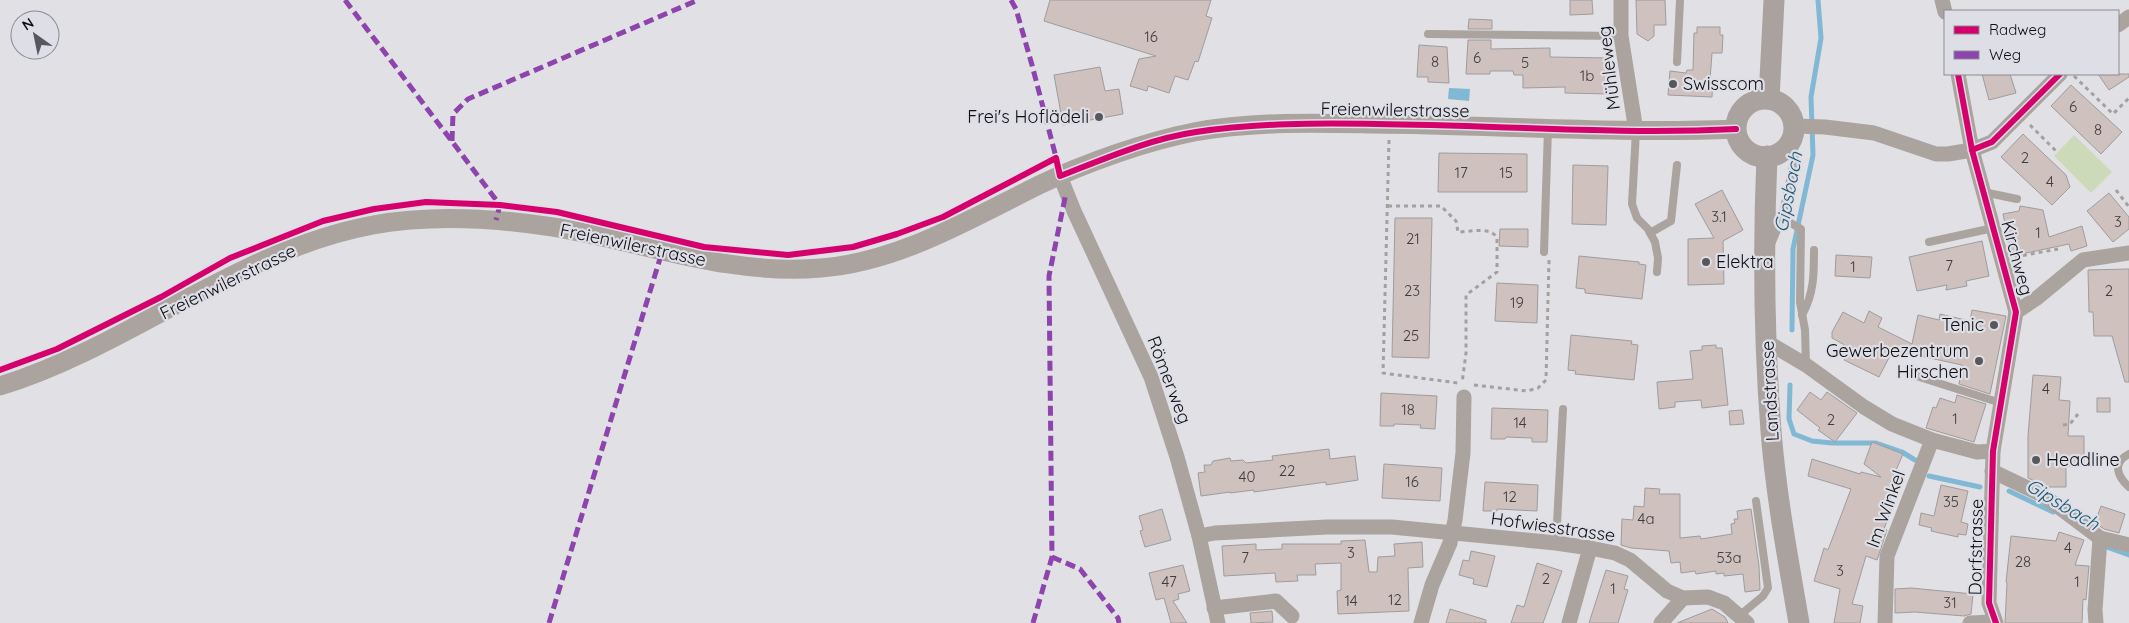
<svg xmlns="http://www.w3.org/2000/svg" width="2129" height="623" font-family="Quicksand,sans-serif">
	<style>
		.green { fill: #cddab9 }
		.water { fill: #81b8d4 }
		.lines { fill: none; stroke-linecap: round; stroke-linejoin: round }
		.stream { stroke: #81b8d4; stroke-width: 5 }
		.building { fill: #cfc1be; stroke: #9e9c9e }
		.path { stroke: #a5a09e; stroke-width: 3; stroke-dasharray: 4 4; stroke-linecap: butt }
		.service { stroke: #aba39e; stroke-width: 8 }
		.minor { stroke: #aba39e; stroke-width: 15 }
		.tertiary { stroke: #aba39e; stroke-width: 19 }
		.secondary { stroke: #aaa29e; stroke-width: 21 }
		.quiet { stroke: #8e44ad; stroke-width: 5; stroke-dasharray: 10 5; stroke-linecap: butt }
		.cycleway-casing { stroke: #dedee7; stroke-width: 9 }
		.cycleway { stroke: #d6006c; stroke-width: 6 }
		.poi-dot { fill: #58585c; stroke: #dedee7; stroke-width: 2 }
		.labels { text-anchor: middle; stroke-width: 4.5; stroke-linejoin: round; paint-order: stroke }
		.number-label { font-size: 15px; fill: #3f3c3d }
		.street-label { font-size: 18px; fill: #0f0f12; stroke: #dedee7 }
		.poi-label { font-size: 18px; fill: #0f0f12; stroke: #dedee7; text-anchor: start }
		.water-label { font-size: 19px; font-style: italic; fill: #1c5974; stroke: #dedee7 }
	</style>
	<rect width="100%" height="100%" fill="#e0e0e5"/>
	<polygon class="green" points="2074,135 2112,172 2091,193 2054,156"/>
	<polygon class="water" points="1449,88 1470,89 1469,101 1448,99"/>
	<g class="lines">
		<g class="stream">
			<polyline points="1792,330 1793,249 1813,155 1811,97 1821,38 1818,0"/>
			<polyline points="1790,385 1789,419 1794,434 1812,441 1832,443 1876,443 1902,452 1915,460"/>
			<polyline points="1929,476 1980,487"/>
			<polyline points="2009,491 2053,512"/>
			<polyline points="2101,545 2129,555"/>
		</g>
	</g>
	<g class="building">
		<polygon points="1050,0 1211,0 1206,16 1212,18 1198,62 1195,61 1188,80 1175,76 1169,93 1148,86 1147,91 1130,86 1139,59 1156,56 1044,21"/>
		<polygon points="1570,0 1592,0 1593,14 1570,15"/>
		<polygon points="1636,0 1665,0 1666,25 1654,25 1654,36 1648,41 1637,34"/>
		<polygon points="1469,19 1492,20 1492,29 1468,29"/>
		<polygon points="1697,27 1720,27 1720,35 1723,35 1722,53 1712,53 1710,80 1713,80 1712,97 1668,95 1670,71 1686,73 1687,70 1693,70 1694,33 1697,33"/>
		<polygon points="1468,40 1491,40 1491,49 1550,48 1550,57 1610,58 1610,94 1565,93 1565,87 1523,88 1523,75 1514,75 1513,71 1490,71 1490,74 1466,74"/>
		<polygon points="1419,45 1447,47 1449,83 1428,82 1428,77 1417,77"/>
		<polygon points="1100,67 1105,91 1119,89 1123,114 1063,125 1054,75"/>
		<polygon points="1982,74 2010,74 2016,93 1989,100"/>
		<polygon points="2098,74 2129,74 2129,77 2109,90"/>
		<polygon points="2071,85 2122,132 2101,154 2051,106"/>
		<polygon points="2023,134 2066,175 2070,187 2052,205 2001,157"/>
		<polygon points="1439,153 1527,154 1527,192 1438,192"/>
		<polygon points="1573,165 1608,166 1606,225 1572,224"/>
		<polygon points="1722,190 1743,230 1723,241 1724,284 1688,285 1688,239 1714,238 1695,204"/>
		<polygon points="2109,193 2129,217 2129,229 2113,242 2087,211"/>
		<polygon points="2020,206 2043,210 2049,237 2082,226 2087,246 2071,251 2069,244 2012,256 2003,214 2019,211"/>
		<polygon points="1395,218 1432,218 1429,358 1392,357"/>
		<polygon points="1500,229 1528,229 1528,247 1499,246"/>
		<polygon points="1982,241 1989,276 1966,281 1967,286 1946,290 1947,285 1917,291 1909,257"/>
		<polygon points="1836,255 1872,257 1870,278 1835,276"/>
		<polygon points="1579,256 1639,262 1639,264 1646,265 1642,299 1585,293 1585,289 1576,288"/>
		<polygon points="2129,269 2129,382 2125,382 2112,336 2094,336 2093,312 2089,312 2088,270"/>
		<polygon points="1497,283 1538,285 1537,323 1495,321"/>
		<polygon points="1972,310 2006,316 1990,394 1959,384 1962,365 1893,350 1879,377 1844,360 1850,348 1832,338 1832,332 1843,312 1864,323 1869,311 1882,318 1878,327 1912,344 1918,315 1939,320 1940,314 1970,321"/>
		<polygon points="1571,335 1632,341 1631,344 1638,345 1634,380 1575,374 1576,371 1568,370"/>
		<polygon points="1716,345 1716,348 1722,348 1728,405 1702,408 1701,400 1675,402 1675,407 1659,409 1657,382 1693,379 1690,351 1702,350 1702,346"/>
		<polygon points="2033,375 2061,377 2059,400 2070,401 2068,436 2084,436 2084,466 2066,466 2066,487 2047,487 2028,478 2028,436"/>
		<polygon points="1810,392 1821,400 1827,392 1857,413 1835,442 1818,430 1820,428 1797,410"/>
		<polygon points="1381,393 1437,396 1435,429 1420,428 1421,425 1394,424 1394,426 1380,426"/>
		<polygon points="1957,395 1986,404 1974,442 1926,428 1933,407 1936,408 1940,398 1955,403"/>
		<rect x="2097" y="398" width="13" height="14"/>
		<polygon points="1492,408 1548,410 1547,442 1532,442 1532,438 1506,437 1505,439 1491,439"/>
		<polygon points="1742,410 1744,424 1730,425 1729,411"/>
		<polygon points="1872,442 1903,454 1890,484 1895,486 1888,505 1892,507 1884,529 1887,530 1877,560 1866,556 1852,604 1863,606 1860,623 1834,623 1840,589 1814,581 1824,548 1828,550 1851,489 1808,476 1812,459 1860,474 1861,472 1881,477 1864,464"/>
		<polygon points="1329,449 1330,459 1355,456 1358,480 1326,485 1326,482 1254,492 1254,490 1230,493 1230,492 1201,496 1198,473 1205,472 1204,465 1211,465 1213,461 1230,458 1231,461 1243,460 1246,463 1273,460 1272,456"/>
		<polygon points="1384,464 1442,468 1440,501 1382,498"/>
		<polygon points="1485,482 1538,485 1537,511 1497,509 1497,511 1483,511"/>
		<polygon points="1941,485 1968,491 1961,522 1968,524 1966,535 1958,534 1958,537 1931,531 1932,528 1919,525 1921,513 1934,516"/>
		<polygon points="1645,488 1660,489 1659,494 1680,494 1680,538 1700,536 1701,539 1732,534 1731,524 1735,523 1734,519 1738,519 1737,511 1751,509 1759,566 1760,590 1745,592 1743,574 1724,576 1724,573 1716,574 1716,571 1696,574 1695,571 1681,573 1680,562 1671,563 1669,551 1631,548 1621,545 1622,519 1633,520 1634,506 1644,507"/>
		<polygon points="2101,506 2125,514 2119,533 2104,529 2095,523"/>
		<polygon points="1162,509 1171,540 1145,547 1140,531 1143,530 1139,516"/>
		<polygon points="2059,532 2084,540 2075,565 2089,566 2086,600 2083,599 2082,623 2005,623 2007,583 2006,582 2011,536 2056,541"/>
		<polygon points="1365,540 1369,572 1377,572 1378,557 1395,556 1394,544 1422,542 1423,567 1408,568 1409,611 1338,614 1337,591 1341,590 1341,563 1315,564 1316,575 1297,575 1298,581 1276,582 1275,573 1224,576 1222,546 1256,544 1256,550 1282,549 1282,544 1341,544 1341,541"/>
		<polygon points="1471,551 1495,556 1487,587 1473,584 1474,579 1459,575 1463,560 1469,561"/>
		<polygon points="1537,563 1562,571 1543,623 1511,623 1517,605 1524,607"/>
		<polygon points="1183,565 1190,591 1178,594 1179,599 1173,601 1187,623 1171,623 1164,598 1156,600 1149,573"/>
		<polygon points="1606,570 1628,576 1624,589 1628,590 1618,623 1589,623"/>
		<polygon points="1911,588 1973,594 1971,614 1964,616 1915,612 1895,613 1895,589"/>
		<polygon points="1450,609 1486,620 1486,623 1446,623"/>
		<polygon points="1712,609 1725,617 1728,623 1677,623"/>
		<polygon points="1272,611 1273,622 1251,623 1250,613"/>
	</g>
	<g class="lines">
		<g class="path">
			<polyline points="2074,76 2113,114 2129,98"/>
			<polyline points="2030,125 2056,151"/>
			<polyline points="1389,140 1383,373 1458,383"/>
			<polyline points="2116,190 2129,207"/>
			<path d="M1388,206H1441L1456,221L1458,232C1469,232 1491,226 1497,238V272L1466,295V353L1462,383"/>
			<polyline points="2015,257 2058,249"/>
			<polyline points="1474,385 1527,391 1538,388 1546,380 1549,260"/>
			<polyline points="2063,425 2070,424 2078,414"/>
		</g>
		<g class="service">
			<polyline points="1428,34 1621,36"/>
			<polyline points="1677,62 1680,0"/>
			<polyline points="1636,131 1632,204 1637,218 1648,229 1655,242 1658,258 1657,272"/>
			<polyline points="1983,192 2017,199"/>
			<polyline points="1782,218 1801,229 1800,302 1805,330 1806,365"/>
			<polyline points="1650,233 1671,221 1677,165"/>
			<polyline points="1772,242 1782,218 1795,157 1791,140"/>
			<polyline points="1929,242 1993,228"/>
			<polyline points="1544,252 1548,129"/>
			<path d="M1802,315C1814,294 1814,274 1814,250"/>
			<polyline points="1910,374 2001,403"/>
			<path d="M2129,454C2112,463 2117,476 2129,487"/>
			<polyline points="1556,543 1563,409"/>
			<polyline points="1739,616 1763,596 1768,588 1756,501"/>
		</g>
		<g class="minor">
			<polyline points="1621,0 1621,36 1636,131"/>
			<polyline points="1942,0 1945,12"/>
			<polyline points="2118,25 2129,17"/>
			<polyline points="1958,74 1972,150 2016,312 1993,451 1989,603 1996,623"/>
			<polyline points="1794,126 1825,127 1874,133 1936,154 1948,154 1972,150 1992,142 2060,74"/>
			<polyline points="1060,176 1074,211 1151,377 1177,457 1199,536 1218,623"/>
			<polyline points="2016,312 2037,298 2083,260 2129,253"/>
			<polyline points="1767,342 1806,365 1864,407 1892,424 1932,440 1977,452 1993,451"/>
			<polyline points="1992,471 2044,496 2100,538 2129,545"/>
			<polyline points="1199,536 1215,533 1327,527 1392,527 1556,543 1590,548 1615,553 1630,560 1667,591 1683,598 1708,597 1724,603 1747,623"/>
			<polyline points="1214,608 1276,601 1292,616"/>
			<polyline points="1421,623 1432,585 1450,543 1455,520 1463,453 1464,397"/>
			<polyline points="1569,623 1590,548"/>
			<polyline points="1661,623 1683,598"/>
			<polyline points="1885,623 1887,556 1932,440"/>
			<polyline points="1970,623 1995,622"/>
			<polyline points="2096,623 2095,610 2100,538"/>
		</g>
		<path class="tertiary" d="M0,386C130,346 238,250 373,225C433,214 494,218 553,227C644,242 727,276 821,268C899,262 970,219 1039,185C1085,163 1144,142 1194,132C1253,121 1314,123 1374,124C1495,125 1616,134 1736,129"/>
		<g class="secondary">
			<polyline points="1769,99 1774,0"/>
			<circle cx="1765" cy="128" r="29"/>
			<path d="M1767,156C1763,248 1764,340 1771,431C1776,495 1788,559 1799,623"/>
		</g>
		<g class="quiet">
			<polyline points="345,0 500,205 496,220"/>
			<polyline points="1011,0 1016,9 1032,65 1057,161"/>
			<polyline points="452,141 453,114 468,99 698,0"/>
			<polyline points="1052,557 1080,569 1118,618 1119,623"/>
			<polyline points="549,623 662,252"/>
			<polyline points="1033,623 1052,557 1049,276 1066,193"/>
		</g>
		<g class="cycleway-casing">
			<g id="cycleway">
				<polyline points="1958,74 1972,150 2016,312 1993,451 1989,603 1996,623"/>
				<polyline points="1972,150 1992,142 2060,74"/>
				<path d="M0,370L57,349L161,297L230,258L323,221L374,209L426,202L500,205L557,212L704,247L788,255L853,247L897,234L943,217L1056,158L1060,176C1104,159 1149,139 1196,132C1256,123 1317,123 1377,124C1497,125 1617,135 1736,129"/>
			</g>
		</g>
		<use href="#cycleway" class="cycleway"/>
	</g>
	<g class="poi-dot">
		<circle cx="1673" cy="84" r="5"/>
		<circle cx="1099" cy="117" r="5"/>
		<circle cx="1706" cy="262" r="5"/>
		<circle cx="1994" cy="325" r="5"/>
		<circle cx="1979" cy="361" r="5"/>
		<circle cx="2036" cy="460" r="5"/>
	</g>
	<g class="labels">
		<g class="number-label">
			<text x="1151" y="42">16</text>
			<text x="1477" y="63">6</text>
			<text x="1435" y="67">8</text>
			<text x="1525" y="68">5</text>
			<text x="1587" y="81">1b</text>
			<text x="2073" y="112">6</text>
			<text x="2098" y="135">8</text>
			<text x="2025" y="163">2</text>
			<text x="1461" y="178">17</text>
			<text x="1506" y="178">15</text>
			<text x="2050" y="187">4</text>
			<text x="1719" y="222">3.1</text>
			<text x="2118" y="227">3</text>
			<text x="2038" y="238">1</text>
			<text x="1413" y="244">21</text>
			<text x="1949" y="271">7</text>
			<text x="1853" y="272">1</text>
			<text x="1412" y="296">23</text>
			<text x="2109" y="296">2</text>
			<text x="1517" y="308">19</text>
			<text x="1411" y="341">25</text>
			<text x="2046" y="394">4</text>
			<text x="1408" y="415">18</text>
			<text x="1955" y="424">1</text>
			<text x="1831" y="425">2</text>
			<text x="1520" y="428">14</text>
			<text x="1287" y="476">22</text>
			<text x="1247" y="482">40</text>
			<text x="1412" y="487">16</text>
			<text x="1510" y="502">12</text>
			<text x="1951" y="507">35</text>
			<text x="1646" y="524">4a</text>
			<text x="2068" y="553">4</text>
			<text x="1351" y="558">3</text>
			<text x="1245" y="563">7</text>
			<text x="1729" y="563">53a</text>
			<text x="2023" y="567">28</text>
			<text x="1840" y="576">3</text>
			<text x="1546" y="584">2</text>
			<text x="1169" y="587">47</text>
			<text x="2077" y="587">1</text>
			<text x="1613" y="594">1</text>
			<text x="1395" y="605">12</text>
			<text x="1351" y="606">14</text>
			<text x="1950" y="608">31</text>
		</g>
		<g class="street-label">
			<text transform="translate(1609 68) rotate(-97)" y="6">Mühleweg</text>
			<text transform="translate(1395 110) rotate(1)" y="6">Freienwilerstrasse</text>
			<text transform="translate(633 245) rotate(12)" y="6">Freienwilerstrasse</text>
			<text transform="translate(2017 258) rotate(75)" y="6">Kirchweg</text>
			<text transform="translate(228 282) rotate(-26)" y="6">Freienwilerstrasse</text>
			<text transform="translate(1169 380) rotate(69)" y="6">Römerweg</text>
			<text transform="translate(1770 391) rotate(-93)" y="6">Landstrasse</text>
			<text transform="translate(1886 509) rotate(-70)" y="6">Im Winkel</text>
			<text transform="translate(1553 527) rotate(8)" y="6">Hofwiesstrasse</text>
			<text transform="translate(1976 547) rotate(-89)" y="6">Dorfstrasse</text>
		</g>
		<g class="poi-label">
			<text x="1683" y="90">Swisscom</text>
			<text x="1089" y="123" text-anchor="end">Frei's Hoflädeli</text>
			<text x="1716" y="268">Elektra</text>
			<text x="1984" y="331" text-anchor="end">Tenic</text>
			<text x="1969" y="357" text-anchor="end">Gewerbezentrum<tspan x="1969" dy="21">Hirschen</tspan></text>
			<text x="2046" y="466">Headline</text>
		</g>
		<g class="water-label">
			<text transform="translate(1788 192) rotate(-79)" y="7">Gipsbach</text>
			<text transform="translate(2063 504) rotate(31)" y="7">Gipsbach</text>
		</g>
	</g>
	<rect x="1944" y="10" width="175" height="65" fill="#dedee7" stroke="#8b8b92"/>
	<rect x="1954" y="26" width="25" height="8" fill="#d6006c" stroke="#8b8b92"/>
	<text x="1989" y="35" font-size="15" fill="#0f0f12">Radweg</text>
	<rect x="1954" y="51" width="25" height="8" fill="#8e44ad" stroke="#8b8b92"/>
	<text x="1989" y="60" font-size="15" fill="#0f0f12">Weg</text>
	<g transform="translate(35 35) rotate(327)"><circle r="24" fill="#dedee7" stroke="#8b8b92"/>
	<path d="M0-4L9 19L0 12L-9 19Z" fill="#58585c"/>
	<text y="-8" font-size="14" font-weight="bold" text-anchor="middle" fill="#0f0f12">N</text>
	</g>
</svg>
